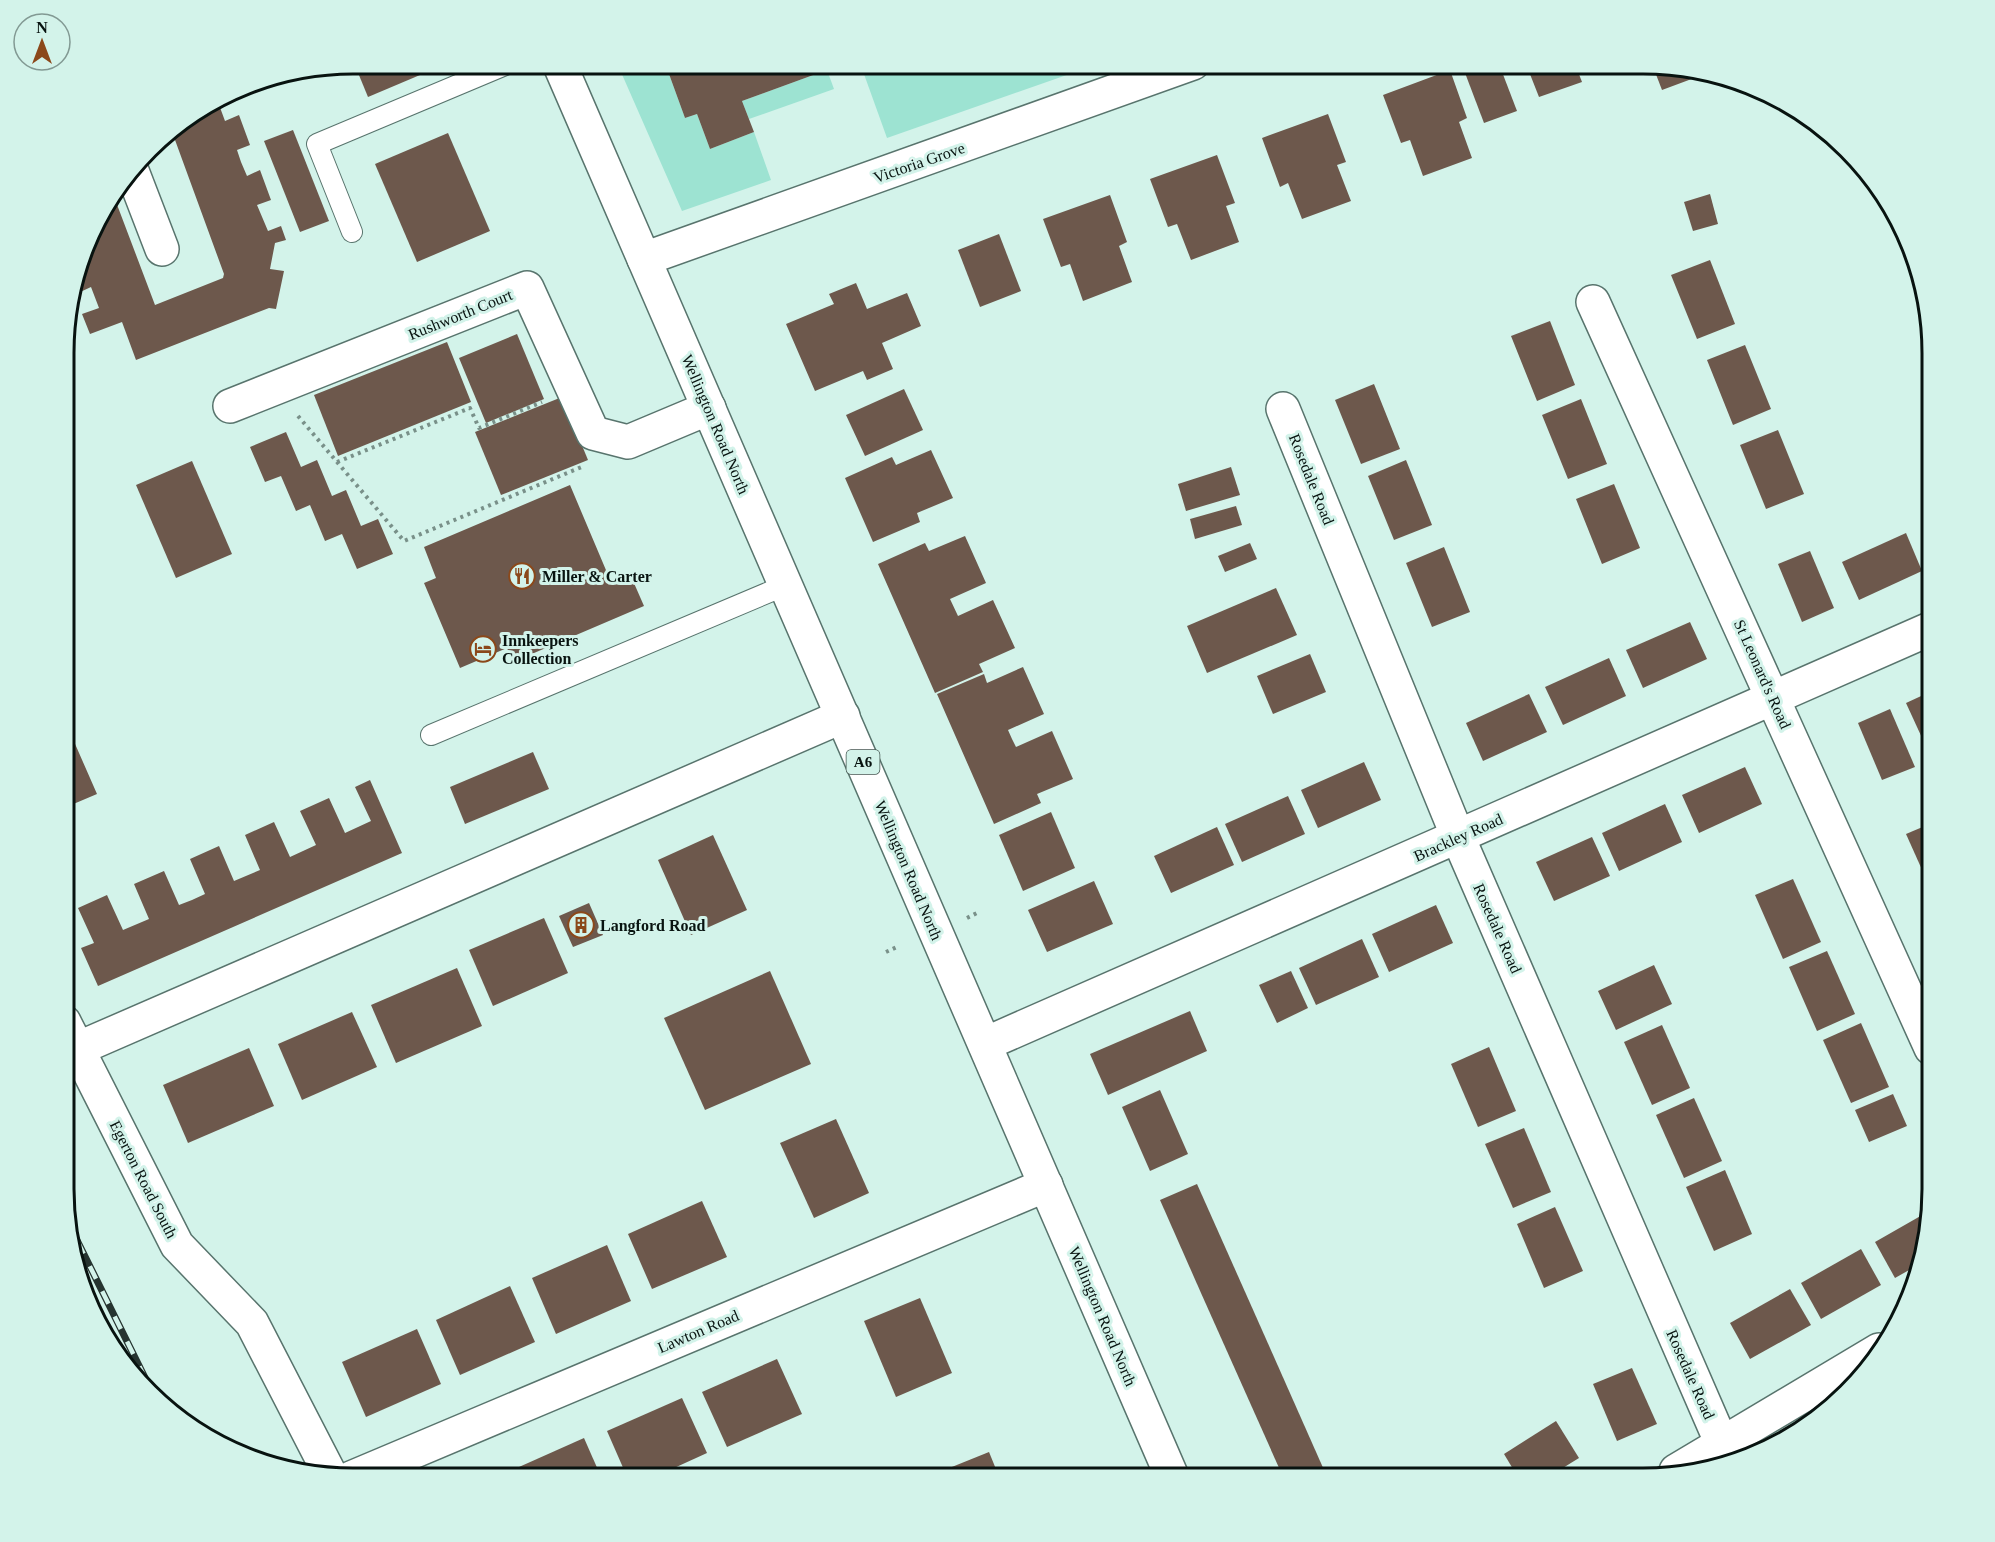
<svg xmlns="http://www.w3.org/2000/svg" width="1995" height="1542" font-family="Georgia,serif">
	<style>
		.green { fill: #9de3d2 }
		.building { fill: #6d584c }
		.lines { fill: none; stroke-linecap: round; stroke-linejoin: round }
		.service-casing { stroke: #58746d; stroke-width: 22 }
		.minor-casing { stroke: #58746d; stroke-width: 36 }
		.trunk-casing { stroke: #58746d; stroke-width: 36 }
		.path { stroke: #799089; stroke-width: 4; stroke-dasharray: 3 4.5; stroke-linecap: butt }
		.service { stroke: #fff; stroke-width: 20 }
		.minor { stroke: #fff; stroke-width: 33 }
		.trunk { stroke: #fff; stroke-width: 33 }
		.rail-casing { stroke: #263430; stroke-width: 7 }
		.rail { stroke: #d3f3ea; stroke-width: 4.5; stroke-dasharray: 14; stroke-linecap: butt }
		.labels { text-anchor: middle; stroke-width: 6; stroke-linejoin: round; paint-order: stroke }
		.shield { fill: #d3f3ea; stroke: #455651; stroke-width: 1.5 }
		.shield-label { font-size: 15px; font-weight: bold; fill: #081310 }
		.street-label { font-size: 16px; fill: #081310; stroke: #d3f3ea }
		.poi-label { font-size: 16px; font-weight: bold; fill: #081310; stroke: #d3f3ea; text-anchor: start }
		.rim { fill: none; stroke: #081310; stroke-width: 3 }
	</style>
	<rect width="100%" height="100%" fill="#d3f3ea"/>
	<g class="green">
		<polygon points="617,63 665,63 685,118 697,114 710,149 754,132 771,180 682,211"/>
		<polygon points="860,63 1101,63 887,138"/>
		<polygon points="827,70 834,89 749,119 742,101"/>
	</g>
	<g class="building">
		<polygon points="354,63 415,63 420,75 368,97"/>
		<polygon points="665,63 825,63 827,70 742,101 754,132 710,149 697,114 685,118"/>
		<polygon points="1467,64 1499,64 1517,111 1484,123 1462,65"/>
		<polygon points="1526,64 1575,64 1582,82 1539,97"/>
		<polygon points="1652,64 1661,64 1705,74 1662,90"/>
		<polygon points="1450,70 1467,118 1459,122 1472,158 1423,176 1410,140 1401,143 1383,95"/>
		<polygon points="218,102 225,121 239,115 250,145 237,150 241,162 247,176 260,170 271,200 257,205 268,231 281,226 286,240 275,243 270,269 284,271 276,309 269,308 136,360 122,322 90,334 82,314 99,308 91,287 78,293 75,286 102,208 113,194 155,305 223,278 224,274 171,129"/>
		<polygon points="1328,114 1346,162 1337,165 1351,201 1302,219 1288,183 1280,187 1262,138"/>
		<polygon points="293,130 329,221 300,232 264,141"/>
		<polygon points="448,133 490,231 417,262 375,164"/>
		<polygon points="1217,155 1235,203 1226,206 1239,242 1191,260 1177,224 1168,227 1150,179"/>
		<polygon points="1710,194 1718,224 1693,231 1684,202"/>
		<polygon points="1110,195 1127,242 1119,246 1132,282 1083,301 1070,264 1061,267 1043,219"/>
		<polygon points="999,234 1021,291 980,307 958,250"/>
		<polygon points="1710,260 1735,324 1697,339 1671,275"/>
		<polygon points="856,283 867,309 907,293 921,326 882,343 893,369 867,380 863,371 815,391 786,324 834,304 829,294"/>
		<polygon points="1550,321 1575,385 1537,401 1511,336"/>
		<polygon points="517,334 544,399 486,423 459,358"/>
		<polygon points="447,342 471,402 338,456 314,395"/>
		<polygon points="1745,345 1771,409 1733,425 1707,360"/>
		<polygon points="1374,384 1400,449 1361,464 1335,400"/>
		<polygon points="904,389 923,430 865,456 846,415"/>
		<polygon points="562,397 588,460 501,495 475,432"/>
		<polygon points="1581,399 1607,464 1568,479 1542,415"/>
		<polygon points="1778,430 1804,494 1766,509 1740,445"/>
		<polygon points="286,432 301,467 317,460 332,496 346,490 361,526 378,519 393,554 357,569 342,534 325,541 310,505 296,511 281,476 265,482 250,447"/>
		<polygon points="931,450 953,498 917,513 920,522 873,542 845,478 892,457 896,465"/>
		<polygon points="1406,460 1432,525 1394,540 1368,476"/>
		<polygon points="192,461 232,554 176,578 136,485"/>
		<polygon points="1231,467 1240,495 1186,511 1178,484"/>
		<polygon points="1614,484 1640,548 1602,564 1576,499"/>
		<polygon points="570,485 611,582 630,574 644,606 513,662 507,648 460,668 424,583 436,578 424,547"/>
		<polygon points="1236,506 1242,525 1195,539 1190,519"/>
		<polygon points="1906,533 1922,571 1859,600 1842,562"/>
		<polygon points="965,536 986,583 950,599 958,616 993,600 1015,648 979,664 983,672 935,693 878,564 925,543 929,551"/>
		<polygon points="1250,543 1257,559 1225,572 1218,556"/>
		<polygon points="1444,547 1470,612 1432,627 1406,563"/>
		<polygon points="1810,551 1834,608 1802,622 1778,564"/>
		<polygon points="1276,588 1297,635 1207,673 1187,626"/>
		<polygon points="1690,622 1707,659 1643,688 1626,650"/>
		<polygon points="1310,654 1326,692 1273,714 1257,676"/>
		<polygon points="1609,658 1626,696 1563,725 1545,687"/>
		<polygon points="1023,667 1044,714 1008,730 1012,739 1016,747 1052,731 1073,779 1037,794 1041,803 994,824 937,694 984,674 987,683"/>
		<polygon points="1932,691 1932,736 1923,740 1906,703"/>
		<polygon points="1529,694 1547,732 1483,761 1466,723"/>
		<polygon points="1890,709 1915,767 1882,780 1858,723"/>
		<polygon points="65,721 97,794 64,808 65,740"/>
		<polygon points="533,752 549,789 465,824 450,787"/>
		<polygon points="1364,762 1381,800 1318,828 1301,790"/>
		<polygon points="1745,767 1762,804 1699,833 1682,795"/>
		<polygon points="370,780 402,853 98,986 81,948 94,943 78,908 107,895 123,930 149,919 134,884 164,871 179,905 192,900 205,894 190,859 219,846 234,881 260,870 245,835 274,822 290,857 316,845 300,811 329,798 345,833 371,821 355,787"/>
		<polygon points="1288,796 1305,834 1242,862 1225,824"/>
		<polygon points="1665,804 1682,842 1619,871 1602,833"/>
		<polygon points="1051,812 1075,868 1023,891 999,835"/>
		<polygon points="1932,823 1932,892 1906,834"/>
		<polygon points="1217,827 1234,865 1171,893 1154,856"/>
		<polygon points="713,835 747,910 691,935 658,860"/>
		<polygon points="1592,837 1610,876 1554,901 1536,862"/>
		<polygon points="1793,879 1821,942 1783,959 1755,895"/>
		<polygon points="1094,881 1113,924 1047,952 1028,910"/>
		<polygon points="589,903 603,935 573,947 559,916"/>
		<polygon points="1436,905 1453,943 1389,972 1372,934"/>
		<polygon points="544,918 568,973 493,1006 469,950"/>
		<polygon points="1362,939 1379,977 1316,1005 1299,968"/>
		<polygon points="1827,951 1855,1014 1817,1031 1789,967"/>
		<polygon points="1654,965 1672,1004 1616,1030 1598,991"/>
		<polygon points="457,968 482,1026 396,1063 371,1005"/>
		<polygon points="770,971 811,1064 705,1110 664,1018"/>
		<polygon points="1291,971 1308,1008 1277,1023 1259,985"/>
		<polygon points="1190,1011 1207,1051 1108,1095 1090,1054"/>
		<polygon points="352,1012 377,1067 302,1100 278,1044"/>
		<polygon points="1861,1023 1889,1087 1851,1103 1823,1040"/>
		<polygon points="1662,1025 1690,1088 1652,1105 1624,1042"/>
		<polygon points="1489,1047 1516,1111 1478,1127 1451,1064"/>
		<polygon points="249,1048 274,1106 188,1143 163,1085"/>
		<polygon points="1160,1090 1188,1154 1150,1171 1122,1107"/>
		<polygon points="1893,1094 1907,1126 1869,1142 1855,1110"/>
		<polygon points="1694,1098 1722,1161 1684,1178 1656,1115"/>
		<polygon points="836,1119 869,1193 814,1218 780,1143"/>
		<polygon points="1524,1128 1551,1192 1513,1208 1485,1144"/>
		<polygon points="1725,1170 1752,1234 1714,1251 1686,1187"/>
		<polygon points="1197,1184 1254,1312 1328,1479 1284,1479 1201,1293 1160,1200"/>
		<polygon points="702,1201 727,1257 652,1289 628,1234"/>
		<polygon points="1555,1207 1583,1271 1544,1288 1517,1224"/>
		<polygon points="1931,1210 1918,1265 1895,1278 1875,1242"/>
		<polygon points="607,1245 631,1301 556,1334 532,1278"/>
		<polygon points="1861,1249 1881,1285 1821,1319 1801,1283"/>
		<polygon points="510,1286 535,1342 460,1375 436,1320"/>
		<polygon points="1790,1289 1811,1325 1750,1359 1730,1323"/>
		<polygon points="920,1298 952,1373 896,1397 864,1321"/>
		<polygon points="417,1329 441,1384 366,1417 342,1362"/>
		<polygon points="777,1359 802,1414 727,1447 702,1392"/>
		<polygon points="1632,1368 1657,1424 1617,1441 1593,1384"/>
		<polygon points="682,1398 707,1453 650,1479 628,1479 607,1431"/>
		<polygon points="1556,1421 1579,1458 1545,1479 1519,1479 1504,1454"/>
		<polygon points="584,1438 602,1479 513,1478 510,1471"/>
		<polygon points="989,1452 1000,1479 934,1479 932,1475"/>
	</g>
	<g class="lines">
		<g class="service-casing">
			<g id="service">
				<polyline points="352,232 317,144 510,63"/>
				<polyline points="431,735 786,585"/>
			</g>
		</g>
		<g class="minor-casing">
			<g id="minor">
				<polyline points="132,171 162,249"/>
				<polyline points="644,259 1193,63"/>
				<polyline points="1593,302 1931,1048"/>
				<polyline points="230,406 527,288 593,433 628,442 709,408"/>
				<polyline points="1283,409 1458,837 1722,1444"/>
				<polyline points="64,1022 177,1245 252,1323 332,1478"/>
				<polyline points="985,1044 1932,628"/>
				<polyline points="77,1049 843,716"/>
				<polyline points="1676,1471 1879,1350"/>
				<polyline points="351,1478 1046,1185"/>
			</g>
		</g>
		<g class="trunk-casing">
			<polyline id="trunk" points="559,63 1173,1479"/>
		</g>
		<g class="path">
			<polyline points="298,416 404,541 584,466"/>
			<polyline points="337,462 470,408 479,428 542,402"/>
			<polyline points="967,918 977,913"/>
			<polyline points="886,952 899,946"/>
		</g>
		<use href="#service" class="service"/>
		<use href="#minor" class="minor"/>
		<use href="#trunk" class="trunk"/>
		<g class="rail-casing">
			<polyline id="rail" points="65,1216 156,1400"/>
		</g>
		<use href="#rail" class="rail"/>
	</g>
	<defs>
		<g id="restaurant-ring" transform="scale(1.35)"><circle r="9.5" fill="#d3f3ea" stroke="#8b481a" stroke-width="1.5"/><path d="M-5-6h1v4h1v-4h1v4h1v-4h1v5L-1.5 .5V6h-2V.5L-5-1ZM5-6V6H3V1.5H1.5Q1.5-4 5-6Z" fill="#8b481a"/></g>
		<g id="hotel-ring" transform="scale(1.35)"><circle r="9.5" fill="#d3f3ea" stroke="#8b481a" stroke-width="1.5"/><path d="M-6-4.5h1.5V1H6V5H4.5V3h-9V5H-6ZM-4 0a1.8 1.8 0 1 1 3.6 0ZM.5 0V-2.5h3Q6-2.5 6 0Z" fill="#8b481a"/></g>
		<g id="building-ring" transform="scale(1.35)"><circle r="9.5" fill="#d3f3ea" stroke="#8b481a" stroke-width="1.5"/><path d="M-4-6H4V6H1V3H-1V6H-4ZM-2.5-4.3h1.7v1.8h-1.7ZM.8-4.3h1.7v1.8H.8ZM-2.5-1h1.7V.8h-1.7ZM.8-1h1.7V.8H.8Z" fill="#8b481a"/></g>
	</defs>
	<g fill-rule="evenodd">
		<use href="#restaurant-ring" x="522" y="576"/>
		<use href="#hotel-ring" x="483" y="649"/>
		<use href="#building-ring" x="581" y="925"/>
	</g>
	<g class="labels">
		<rect class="shield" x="846.5" y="750" width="33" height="24" rx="4.5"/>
		<g class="shield-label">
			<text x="863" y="767">A6</text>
		</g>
		<g class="street-label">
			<text transform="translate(919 162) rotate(-19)" y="6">Victoria Grove</text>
			<text transform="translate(460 314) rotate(-22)" y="6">Rushworth Court</text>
			<text transform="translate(716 424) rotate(67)" y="6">Wellington Road North</text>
			<text transform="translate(1312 479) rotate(68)" y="6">Rosedale Road</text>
			<text transform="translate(1763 674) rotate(66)" y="6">St Leonard's Road</text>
			<text transform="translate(1458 837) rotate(-24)" y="6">Brackley Road</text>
			<text transform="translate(909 870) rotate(67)" y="6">Wellington Road North</text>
			<text transform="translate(1498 928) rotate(66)" y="6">Rosedale Road</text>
			<text transform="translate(144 1179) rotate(63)" y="6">Egerton Road South</text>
			<text transform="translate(1103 1316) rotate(67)" y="6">Wellington Road North</text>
			<text transform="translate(698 1331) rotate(-23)" y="6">Lawton Road</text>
			<text transform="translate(1691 1374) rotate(66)" y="6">Rosedale Road</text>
		</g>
		<g class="poi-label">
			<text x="542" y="582">Miller &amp; Carter</text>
			<text x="502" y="646">Innkeepers<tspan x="502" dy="18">Collection</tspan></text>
			<text x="600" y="931">Langford Road</text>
		</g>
	</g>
	<path d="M0 0H1995V1542H0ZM353 74H1643A279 279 0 0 1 1922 353V1189A279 279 0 0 1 1643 1468H353A279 279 0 0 1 74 1189V353A279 279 0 0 1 353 74Z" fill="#d3f3ea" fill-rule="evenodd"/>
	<path class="rim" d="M353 74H1643A279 279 0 0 1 1922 353V1189A279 279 0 0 1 1643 1468H353A279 279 0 0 1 74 1189V353A279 279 0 0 1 353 74Z"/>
	<g transform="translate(42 42)"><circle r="28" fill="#d3f3ea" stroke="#829993" stroke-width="1.5"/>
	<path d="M0-4.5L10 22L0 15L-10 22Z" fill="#8b481a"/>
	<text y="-9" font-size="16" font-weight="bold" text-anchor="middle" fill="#081310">N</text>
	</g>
</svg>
